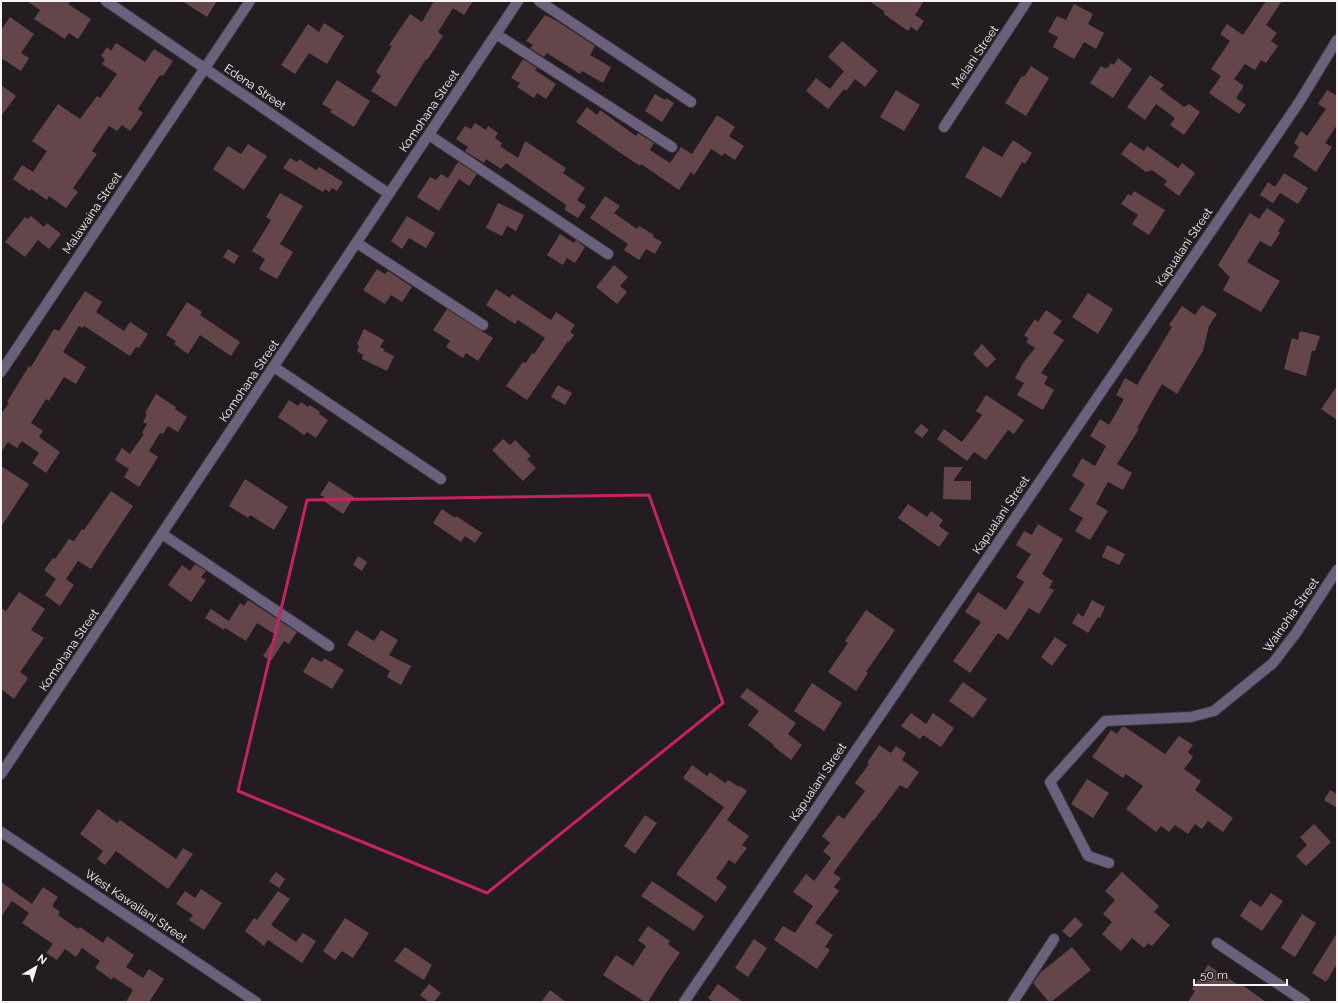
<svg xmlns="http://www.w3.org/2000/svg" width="1338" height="1003" font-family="Raleway,sans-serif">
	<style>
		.building { fill: #64464a }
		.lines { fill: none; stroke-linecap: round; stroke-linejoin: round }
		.minor-casing { stroke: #3c363a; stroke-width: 12 }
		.minor { stroke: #6c617d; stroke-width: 10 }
		.marked { fill: none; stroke: #c52363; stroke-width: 3; stroke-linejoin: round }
		.labels { text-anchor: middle; stroke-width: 3; stroke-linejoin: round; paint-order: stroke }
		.street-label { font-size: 12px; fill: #f7f2f5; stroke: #231c21 }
	</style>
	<rect width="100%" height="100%" fill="#231c21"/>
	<g class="building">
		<polygon points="27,1 71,1 68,4 91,19 78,39 69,33 65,39 34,19 40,10"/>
		<polygon points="182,1 217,1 207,17"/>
		<polygon points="434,1 473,1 464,15 453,8 438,32 443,36 427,60 426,59 396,107 371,91 381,76 376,72 392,46 389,45 410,14 422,22"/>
		<polygon points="869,1 924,1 915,15 924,21 917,31 911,27 908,31 884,14 884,11"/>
		<polygon points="1266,1 1282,1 1266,25 1277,33 1271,41 1278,46 1266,63 1261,60 1255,70 1245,64 1234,79 1244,86 1236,98 1246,105 1239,114 1209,93 1221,76 1211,69 1230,41 1220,34 1227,24 1243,35"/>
		<polygon points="1074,4 1093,14 1088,24 1104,33 1096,49 1084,42 1074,59 1053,47 1058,37 1048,32 1057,16 1066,20"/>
		<polygon points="545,15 557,21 595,46 590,55 611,67 603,83 582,71 580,74 547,53 544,57 530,48 533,45 526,41"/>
		<polygon points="10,17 34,34 21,53 29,58 21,71 1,58 1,30"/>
		<polygon points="324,23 344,36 327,64 309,53 295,74 281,65 308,24 319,32"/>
		<polygon points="842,41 878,71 865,87 855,79 846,91 844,89 828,109 806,91 816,78 830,89 844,71 828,57"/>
		<polygon points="116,43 145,62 154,49 173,61 163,76 160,75 138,109 143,113 130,131 122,125 117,131 109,126 92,151 97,154 73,188 78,192 66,208 49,196 47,200 31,189 30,191 13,179 22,165 33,172 47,151 32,141 58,104 80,119 97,96 100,98 117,74 102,64 105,59 101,56 107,47 111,51"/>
		<polygon points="1118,58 1132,69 1113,98 1090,83 1101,66 1106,69 1106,67 1108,68 1111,63 1114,65"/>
		<polygon points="523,59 537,68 535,70 556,84 546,99 537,93 534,98 517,87 520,83 511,78"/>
		<polygon points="1031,66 1049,78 1026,116 1005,103 1022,76 1024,77"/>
		<polygon points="1150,75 1164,85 1160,89 1184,107 1189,104 1200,112 1184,135 1170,125 1175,118 1156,104 1145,120 1127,107"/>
		<polygon points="337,80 370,101 354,127 330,112 332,110 322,104"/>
		<polygon points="1,85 16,96 1,116"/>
		<polygon points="896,90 920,105 904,131 880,117"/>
		<polygon points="1327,90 1337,96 1337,125 1325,143 1332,147 1316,172 1293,156 1299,147 1294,143 1301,131 1307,136 1326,109 1318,104"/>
		<polygon points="655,94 665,100 666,98 674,103 662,122 645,111"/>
		<polygon points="587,107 597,115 600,110 636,136 638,133 654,143 650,150 670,163 681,147 692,154 717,115 735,127 729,136 744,146 735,160 724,153 722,156 711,149 694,175 691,172 679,190 641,164 640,166 619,152 576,122"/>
		<polygon points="475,123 486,130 488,126 498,133 495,138 502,143 500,146 518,158 525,141 566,168 563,173 585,188 577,200 586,206 578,218 565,210 566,205 506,163 501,169 486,159 484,163 465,151 468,147 456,139 465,126 471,129"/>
		<polygon points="1013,140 1032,153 1025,164 1022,162 1001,198 965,177 983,146 1002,157"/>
		<polygon points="1130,142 1144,151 1147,146 1178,168 1182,163 1195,173 1179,196 1164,185 1167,181 1152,170 1146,172 1121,154"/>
		<polygon points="248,144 267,156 244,190 213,169 228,146 241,154"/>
		<polygon points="290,158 297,162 299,159 316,170 319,167 343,182 337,191 332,188 329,192 325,189 323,192 283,168"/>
		<polygon points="458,162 477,174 469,186 459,179 439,211 417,197 430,177 436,180 441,174 448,178"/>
		<polygon points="1284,173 1308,188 1298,204 1280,193 1273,203 1260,195 1268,182 1275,187"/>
		<polygon points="1134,191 1165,210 1149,235 1132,224 1138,215 1121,204 1128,194 1131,196"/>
		<polygon points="280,193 303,206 280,244 293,252 277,279 259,269 265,259 252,251 271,220 266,217"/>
		<polygon points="605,196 620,206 614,213 637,229 639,226 654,235 653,237 662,242 655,254 646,249 639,260 624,250 628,244 590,218"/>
		<polygon points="498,203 524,215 516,231 507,226 502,236 486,228"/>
		<polygon points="1267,208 1285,220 1278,231 1280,233 1271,247 1260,241 1247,262 1280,281 1261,312 1223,290 1230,277 1218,265 1250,213 1259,219"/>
		<polygon points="31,216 44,227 47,223 61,234 49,249 38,240 25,257 5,242 25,217 28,219"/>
		<polygon points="407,216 435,233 426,248 409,238 402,249 391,241"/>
		<polygon points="560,234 574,243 576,240 585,247 575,263 567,258 563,265 547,255"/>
		<polygon points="228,249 239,256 234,264 223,257"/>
		<polygon points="614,265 628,277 620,286 627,292 617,304 596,287"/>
		<polygon points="377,269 385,274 388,271 412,287 402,302 391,295 385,304 363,290"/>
		<polygon points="496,289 510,298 512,294 551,320 556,312 575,325 570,332 574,335 569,342 568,341 527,400 506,386 523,362 526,363 532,353 534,354 545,338 518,320 515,324 486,305"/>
		<polygon points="85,291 102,302 96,312 124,331 130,322 148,334 139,348 136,347 130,356 84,326 82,328 79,326 63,352 86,367 76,384 64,377 49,401 46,399 31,423 43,431 39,437 60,452 46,473 32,463 39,453 22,441 17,448 8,442 1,452 1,414 9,403 7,402 29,366 31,367 54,329 59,331"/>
		<polygon points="1088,293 1113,309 1098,334 1072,317"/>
		<polygon points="187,302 202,312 200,315 240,342 231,356 200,335 188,354 174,344 176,341 166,335"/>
		<polygon points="1202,305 1217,314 1209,326 1203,351 1177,394 1162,384 1137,428 1139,429 1117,464 1132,473 1123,490 1108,482 1096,504 1108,511 1090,540 1075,531 1083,518 1069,510 1085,484 1072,476 1082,458 1095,466 1106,446 1090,436 1100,419 1109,425 1124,399 1116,395 1125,378 1137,385 1172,327 1169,325 1182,306 1195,315"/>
		<polygon points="447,309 493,338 478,361 466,353 463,358 446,347 450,341 433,330"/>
		<polygon points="1046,310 1062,321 1053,333 1064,340 1041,373 1048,377 1044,384 1054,390 1043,410 1017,395 1024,383 1015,378 1023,363 1035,348 1026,342 1029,339 1024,335 1035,319 1038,322"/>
		<polygon points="364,329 384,340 380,347 384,349 384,351 394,356 387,371 362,359 363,355 357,351 359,346 357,344"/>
		<polygon points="1300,331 1320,336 1315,351 1312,351 1306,376 1284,369 1292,338 1298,340"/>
		<polygon points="982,344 996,359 987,368 973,354"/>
		<polygon points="558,385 572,393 565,405 551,397"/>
		<polygon points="1337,386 1337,420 1321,409"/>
		<polygon points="156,394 176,407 175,409 187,417 178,432 168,426 163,434 160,433 149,451 158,457 139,487 124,477 129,469 115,460 122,448 130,454 144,434 142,433 147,424 143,422 147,414 145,413"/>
		<polygon points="986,395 1024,420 1014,434 1008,430 986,460 974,452 967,461 937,439 944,429 962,442 982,415 976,411"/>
		<polygon points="289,400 298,406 301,402 308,407 310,405 320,412 319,414 328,420 316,438 307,432 304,435 278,417"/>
		<polygon points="921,424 929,430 922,438 914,432"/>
		<polygon points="503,439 510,445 515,440 531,456 527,459 536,468 523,481 492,450"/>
		<polygon points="1,466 29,484 1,527"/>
		<polygon points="944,467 963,467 953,481 971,481 971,500 943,499"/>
		<polygon points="245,479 288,507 274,530 250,515 248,518 229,506"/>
		<polygon points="329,481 354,497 343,514 322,500 324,497 320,495"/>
		<polygon points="111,491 133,506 91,569 78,561 66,579 74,585 60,606 45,595 56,579 44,570 53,558 55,559 69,539 74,541 82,529 84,530"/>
		<polygon points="908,504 927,517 931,511 943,520 939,526 949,533 939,547 898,518"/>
		<polygon points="442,509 455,518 456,516 482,533 475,543 465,536 461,542 433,523"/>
		<polygon points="1038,524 1063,539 1042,574 1053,581 1049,588 1054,590 1039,614 1029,608 1008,640 998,633 970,673 953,661 981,622 965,612 978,592 1006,610 1024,582 1016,577 1031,554 1016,545 1024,531 1032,535"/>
		<polygon points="1107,545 1125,554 1119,565 1102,557"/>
		<polygon points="358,556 367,562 362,571 353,565"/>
		<polygon points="195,564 206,571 201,577 206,580 191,602 168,585 182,565 190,571"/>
		<polygon points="19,592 45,609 31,630 44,638 20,672 28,678 14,699 1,689 1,608 6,611"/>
		<polygon points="248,600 297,632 289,644 284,641 271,661 263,656 276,635 257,623 246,641 225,628 224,630 205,618 211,609 229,621 240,603 244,606"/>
		<polygon points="1092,600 1105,607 1100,618 1098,617 1088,633 1072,623 1078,613 1083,617"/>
		<polygon points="866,610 895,630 866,672 868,673 856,691 828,672 848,643 845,641"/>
		<polygon points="356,630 374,641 381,630 398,640 389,655 411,666 401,685 387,677 390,671 347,645"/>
		<polygon points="1055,637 1067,645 1052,666 1041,657"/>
		<polygon points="312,657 322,662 324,658 344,670 332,689 303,672"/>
		<polygon points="963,682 987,699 973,718 949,701"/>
		<polygon points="812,683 842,703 824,731 794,711"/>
		<polygon points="747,688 796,723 788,734 802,745 791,760 773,746 774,745 748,725 759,711 740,697"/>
		<polygon points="911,713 926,724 933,713 954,728 941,747 923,735 920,739 901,726"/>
		<polygon points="1122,727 1125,727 1165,754 1179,736 1193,745 1188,752 1193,757 1184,769 1201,781 1195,790 1233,818 1223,832 1208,821 1202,829 1195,824 1188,834 1175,825 1169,832 1161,826 1156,832 1126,809 1143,786 1126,774 1123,778 1092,757 1111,730 1117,734"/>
		<polygon points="879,745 891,753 896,746 906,753 902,760 919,772 907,789 900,785 874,820 873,820 833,873 841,878 834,887 839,891 815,923 833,935 825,947 830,950 817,969 774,940 783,926 795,933 813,906 793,892 806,874 814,881 831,858 823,851 830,843 822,836 838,815 844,819 865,791 855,783 869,764 867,763"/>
		<polygon points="692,765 707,776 710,772 725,783 728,780 739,787 736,791 740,786 747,791 727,820 749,836 742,845 747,848 735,864 729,860 716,878 727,887 716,902 676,874 724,807 683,778"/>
		<polygon points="1087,779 1109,793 1093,818 1071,804"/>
		<polygon points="1330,790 1337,794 1337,808 1324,800"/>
		<polygon points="98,809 117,823 120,820 176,859 183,848 193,854 168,889 116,851 105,865 97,859 103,851 80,834"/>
		<polygon points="645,815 657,823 635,854 624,846"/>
		<polygon points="1314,824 1331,842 1306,866 1296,856 1307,845 1300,837"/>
		<polygon points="276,872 285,879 279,888 269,881"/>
		<polygon points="1122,872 1159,906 1154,912 1170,925 1152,946 1148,943 1144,948 1132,938 1121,951 1102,934 1112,922 1103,914 1115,900 1105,891"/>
		<polygon points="652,881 704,916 694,931 641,896"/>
		<polygon points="1,882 32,904 43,887 58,897 52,906 60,912 58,915 78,929 80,927 103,943 107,936 134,955 126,967 143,978 149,969 164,979 149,1002 126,1002 133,990 113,977 112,980 95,968 100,961 82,948 76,957 65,949 57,960 46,953 53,944 22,923 29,913 12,901 1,917"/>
		<polygon points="201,889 222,903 204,930 189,920 193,915 176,904 185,891 195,898"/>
		<polygon points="278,891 290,899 271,925 296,942 303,933 316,941 302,963 268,940 264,946 245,931 254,918 257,920"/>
		<polygon points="1271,893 1283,901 1262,931 1240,916 1250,900 1261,907"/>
		<polygon points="1302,914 1316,923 1295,957 1281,948"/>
		<polygon points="1075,917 1083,925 1070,938 1062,931"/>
		<polygon points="345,918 369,933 353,958 342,951 335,960 323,951"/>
		<polygon points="648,926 670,941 668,944 680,953 666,973 648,1002 645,1002 603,975 616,955 633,966 646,946 638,940"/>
		<polygon points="1337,933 1337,964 1326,982 1312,973"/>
		<polygon points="754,939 767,948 748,977 735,968"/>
		<polygon points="405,947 432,965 424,980 394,961"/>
		<polygon points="1072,947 1091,970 1051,1002 1049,1002 1033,983 1040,973"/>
		<polygon points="1208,965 1240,986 1241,984 1266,1002 1188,1002 1195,991 1192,989"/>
		<polygon points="429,984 441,993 434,1002 429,1002 420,995"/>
		<polygon points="718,984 743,1002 713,1002 708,998"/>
		<polygon points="550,990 566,1002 541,1002"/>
	</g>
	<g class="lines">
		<g class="minor-casing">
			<g id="minor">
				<polyline points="106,1 389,194"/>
				<polyline points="539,1 691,102"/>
				<polyline points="496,34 672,147"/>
				<polyline points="944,127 1027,1"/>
				<polyline points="429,135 608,254"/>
				<polyline points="357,243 483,325"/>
				<polyline points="274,367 441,479"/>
				<polyline points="1,372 250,1"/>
				<polyline points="162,534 329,646"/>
				<polyline points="1,774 518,1"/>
				<polyline points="1,832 256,1002"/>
				<polyline points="1109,863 1088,856 1050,782 1105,721 1191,717 1214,711 1273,663 1296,633 1337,570"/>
				<polyline points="1217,943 1305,1002"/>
				<polyline points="684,1002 1298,104 1337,40"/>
				<polyline points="1013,1002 1054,939"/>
			</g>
		</g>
		<use href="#minor" class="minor"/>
	</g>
	<path class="marked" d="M649,495L723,703L487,893L238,791L307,500Z"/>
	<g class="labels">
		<g class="street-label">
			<text transform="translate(975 57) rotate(-56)" y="4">Melani Street</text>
			<text transform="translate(255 87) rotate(34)" y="4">Edena Street</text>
			<text transform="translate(429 111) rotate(-56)" y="4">Komohana Street</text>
			<text transform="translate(92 213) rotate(-56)" y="4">Malawaina Street</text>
			<text transform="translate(1184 247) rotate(-56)" y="4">Kapualani Street</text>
			<text transform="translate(249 381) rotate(-56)" y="4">Komohana Street</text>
			<text transform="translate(1001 515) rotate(-56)" y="4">Kapualani Street</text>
			<text transform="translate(1291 615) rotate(-55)" y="4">Wainohia Street</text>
			<text transform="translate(69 650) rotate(-56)" y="4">Komohana Street</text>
			<text transform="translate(818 782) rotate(-56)" y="4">Kapualani Street</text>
			<text transform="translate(136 906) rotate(34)" y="4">West Kawailani Street</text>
		</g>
	</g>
	<rect width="1338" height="1003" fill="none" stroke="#f7f2f5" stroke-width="4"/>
	<g transform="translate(36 967) rotate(38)" stroke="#231c21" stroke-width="3" paint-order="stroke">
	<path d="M0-3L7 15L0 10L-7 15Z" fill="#f7f2f5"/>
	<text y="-6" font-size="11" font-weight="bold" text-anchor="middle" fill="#f7f2f5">N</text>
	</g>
	<path d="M1194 979v6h93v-6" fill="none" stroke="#f7f2f5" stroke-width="2"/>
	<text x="1200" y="979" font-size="12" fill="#f7f2f5" stroke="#231c21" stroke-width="3" paint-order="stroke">50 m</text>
</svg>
